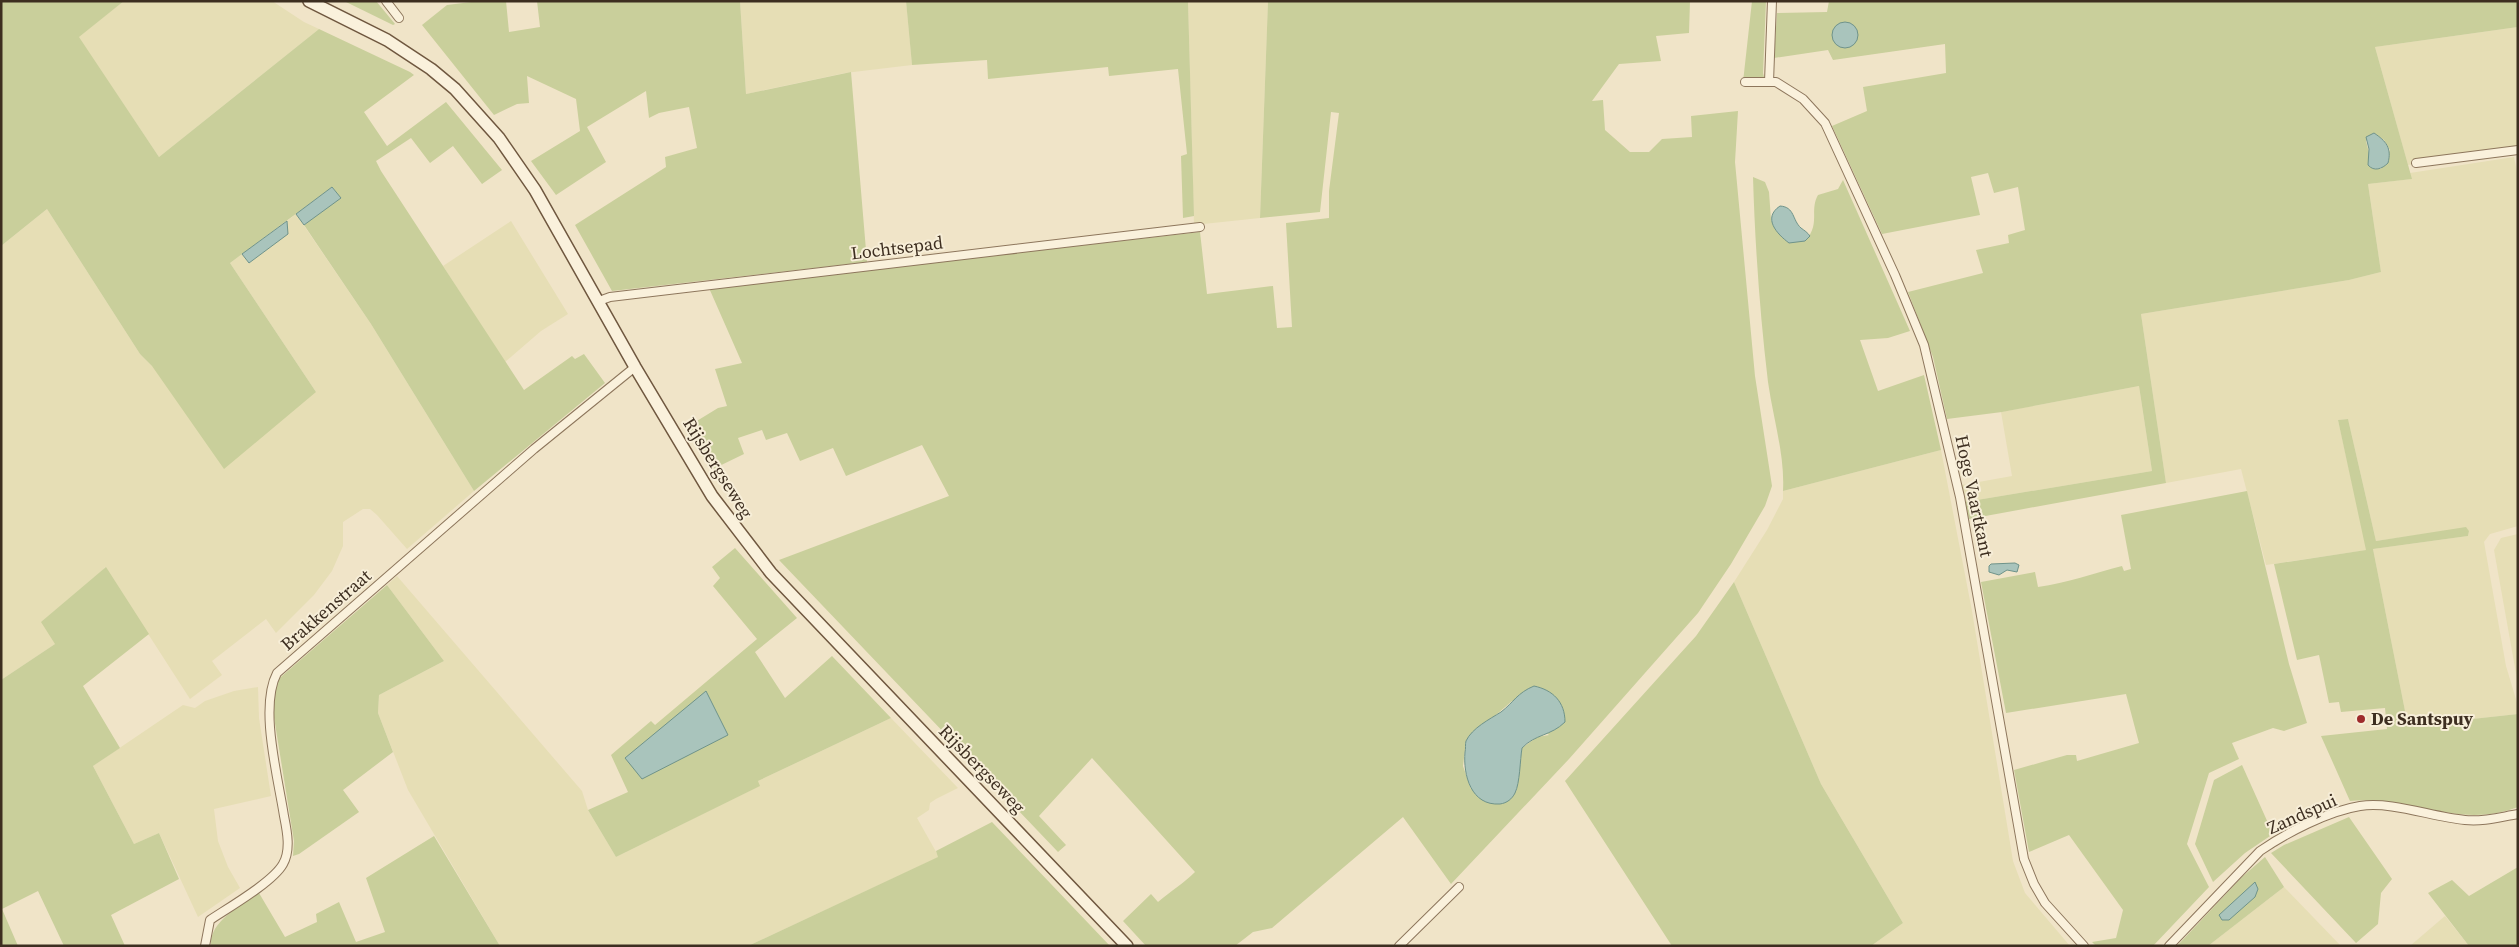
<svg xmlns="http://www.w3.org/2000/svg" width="2519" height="947" font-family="'Source Serif 4',serif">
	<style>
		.farmland { fill: #e6deb5 }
		.green { fill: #c9cf9b; fill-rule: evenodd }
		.water { fill: #a9c4bc; stroke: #6f938a }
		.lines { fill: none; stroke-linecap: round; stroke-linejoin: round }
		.minor-casing { stroke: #8d765c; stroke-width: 10 }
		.secondary-casing { stroke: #6f573f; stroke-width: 14 }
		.minor { stroke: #faf1dc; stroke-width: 8 }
		.secondary { stroke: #faf1dc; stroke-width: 11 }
		.poi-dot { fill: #9e2a2b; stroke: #f7eed8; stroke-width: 2 }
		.labels { text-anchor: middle; stroke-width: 4; stroke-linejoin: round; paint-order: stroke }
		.street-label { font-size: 18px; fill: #3d2e20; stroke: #f7eed8 }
		.poi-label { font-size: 18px; font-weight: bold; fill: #3d2e20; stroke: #f7eed8; text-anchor: start }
	</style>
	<rect width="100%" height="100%" fill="#f0e4c8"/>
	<g class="farmland">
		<polygon points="124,1 272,1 304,22 319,29 159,157 78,37"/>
		<polygon points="740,1 906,1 912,65 845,73 746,94"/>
		<polygon points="1188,1 1268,1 1260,218 1194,225"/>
		<polygon points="2518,27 2518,147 2408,165 2375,47"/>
		<polygon points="2514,157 2518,177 2518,526 2490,534 2484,542 2506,666 2518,706 2518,714 2408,726 2373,549 2468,536 2469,531 2466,528 2376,541 2348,419 2338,420 2367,550 2266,565 2241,469 2166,483 2141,314 2349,280 2381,272 2368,184 2411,179 2410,173"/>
		<polygon points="47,209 140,354 152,366 316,392 230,263 242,254 249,263 288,234 287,221 296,214 371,324 474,491 407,549 377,515 370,509 363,509 343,522 343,546 332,571 314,595 276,633 266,619 212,661 222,675 190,699 105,567 55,644 1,680 1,246"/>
		<polygon points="511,221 568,314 541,331 505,362 443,266"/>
		<polygon points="2139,386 2152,471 1965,502 1962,485 2012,476 2001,412"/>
		<polygon points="1941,450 1972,611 2013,861 2025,893 2070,946 1871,946 1903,923 1821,784 1734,582 1767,530 1783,499 1783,491"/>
		<polygon points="2518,534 2518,679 2517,679 2494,550 2501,538"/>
		<polygon points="397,576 582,791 588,810 616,857 759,786 758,781 891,718 958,788 936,799 930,803 929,810 917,818 939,857 748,946 500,946 408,790 378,713 379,695 444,661 387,585"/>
		<polygon points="258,687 259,718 271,796 214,809 218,841 228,867 240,888 198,917 159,833 134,844 93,766 183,705 195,708 205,701 234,691"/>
		<polygon points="2284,887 2341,946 2208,946"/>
		<polygon points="2445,916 2469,946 2410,946"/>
	</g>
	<g class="green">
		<polygon points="1,1 124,1 79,37 159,157 319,29 410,72 414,75 364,112 387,146 446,102 502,170 482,184 453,146 430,163 411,138 376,161 381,171 524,390 572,356 575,359 584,354 605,383 474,491 371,324 304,225 340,198 332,187 230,263 316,392 224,469 152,366 140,354 47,209 1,246"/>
		<polygon points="344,1 376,1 395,24 393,25"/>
		<polygon points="479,1 506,1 509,32 540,27 537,1 740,1 746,94 851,72 867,262 612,291 575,225 666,167 665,157 697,148 689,107 659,113 649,118 646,91 587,127 606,162 556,195 531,161 580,131 576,99 527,76 529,103 517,104 494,115 422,25 447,5"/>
		<polygon points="906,1 1188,1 1194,216 1183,218 1181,156 1187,154 1178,69 1109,76 1108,67 988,79 987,60 912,65"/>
		<path d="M1268,1H1690L1689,33L1656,36L1661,61L1619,64L1592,101L1603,100L1605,130L1630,152H1649L1662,139L1692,137L1691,116L1738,111L1735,162L1755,376L1772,486L1765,506L1731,564L1698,613L1569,759L1451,884L1403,817L1272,928L1253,932L1235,946H1146L1123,921L1151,894L1158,902C1171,891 1184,883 1195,872L1092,758L1039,816L1066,845L1058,852L779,560L949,496L922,445L846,476L833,448L800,461L787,433L766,440L762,430L738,438L744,454L711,470L687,427L718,408L727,406L715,369L742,363L709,288L1200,232L1207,294L1273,286L1277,328L1292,327L1286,223L1329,218V191L1339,113L1331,112L1320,212L1260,218ZM1512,701L1549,735L1537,737L1522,748L1516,792L1471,789L1463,766L1466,741Z"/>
		<polygon points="1752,1 1766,1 1763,73 1765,81 1743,82"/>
		<path d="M1829,1H2518V27L2375,47L2412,179L2368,184L2381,272L2349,280L2141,314L2166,483L1969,519L1965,502L2152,471L2139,386L2002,412L1947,419L1933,357L1908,292L1983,273L1976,250L2009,243L2008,235L2025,230L2018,187L1994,193L1988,173L1971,177L1980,215L1882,234L1832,126L1867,111L1863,87L1946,73L1945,44L1833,60L1828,50L1774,58L1777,13L1827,12ZM2374,133L2384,140L2390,150L2381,169H2373L2366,141Z"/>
		<path d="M1753,177L1765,182L1769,192L1771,220L1805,241C1821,224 1809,211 1818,195L1838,189L1843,180L1910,331L1888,338L1860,340L1878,391L1924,375L1941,450L1783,491C1785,455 1773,418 1768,382C1760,315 1755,245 1753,177Z"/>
		<path d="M2348,419L2376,541L2466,527L2469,531L2468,536L2373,549L2408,726L2518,714V807C2458,830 2409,795 2350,801L2321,736L2387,729L2385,708L2341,712L2339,702L2329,703L2319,655L2297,660L2274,564L2366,550L2338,420Z"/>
		<path d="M2247,491L2289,664L2307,723L2284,731L2273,728L2232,743L2239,759L2209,773L2187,844L2209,887L2153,946H2096L2092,942L2116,938L2123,910L2069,835L2029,852L2014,770L2067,755H2076L2077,761L2139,743L2126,694L2006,713L1981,582L2035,572L2038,587C2067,583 2094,573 2122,566L2124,571L2131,569L2121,515Z"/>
		<polygon points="735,548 797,618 755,652 785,698 832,656 891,718 758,781 760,786 616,857 588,810 628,792 611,755 651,721 655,725 757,639 713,586 720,578 712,567"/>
		<polygon points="106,567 149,634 83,686 120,748 93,766 134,844 159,833 179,879 111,915 125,946 64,946 38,891 2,909 18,946 1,946 1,680 55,644 41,622"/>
		<polygon points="1734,582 1821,784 1903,923 1871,946 1672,946 1565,781 1696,636"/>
		<polygon points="387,585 444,661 379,695 378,713 393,752 343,790 359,812 299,854 293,856 294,841 272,705 275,682"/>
		<polygon points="2242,765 2273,834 2245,853 2213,882 2195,844 2214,780"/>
		<polygon points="2349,817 2392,879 2381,893 2378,924 2356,943 2271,853 2284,845"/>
		<polygon points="992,822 1110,946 748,946 938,857 936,851"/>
		<path d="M434,836L500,946H211C209,921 241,906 259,893L285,937L317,922L316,914L339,902L356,942L385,932L366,878Z"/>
		<polygon points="2265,857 2284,887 2208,946 2177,946 2242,877"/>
		<polygon points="2518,867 2518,946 2469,946 2428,893 2452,880 2469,896"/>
	</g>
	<g class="water">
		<circle cx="1845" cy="35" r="13"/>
		<path d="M2374,133C2386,141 2392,148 2388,163C2382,169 2374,172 2368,165L2369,149L2366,137Z"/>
		<polygon points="332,187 341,198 304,225 296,214"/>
		<path d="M1780,206C1795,207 1792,220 1801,228C1805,231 1807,232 1810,236L1805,241L1789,243C1777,234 1762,218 1780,206Z"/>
		<polygon points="287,221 288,234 249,263 242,254"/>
		<polygon points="2015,563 2019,565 2017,572 2007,570 1999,575 1989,572 1989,566 1991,564"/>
		<path d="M1534,686C1553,690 1565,702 1565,722C1551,736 1535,734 1522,748C1520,760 1520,783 1515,793C1512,799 1507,803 1500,804C1471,806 1463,775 1465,752C1466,749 1465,744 1466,741C1472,728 1490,719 1501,712C1514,702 1517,693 1534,686Z"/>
		<polygon points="706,691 728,735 642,779 625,758"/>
		<polygon points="2255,882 2258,889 2255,897 2229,920 2222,920 2219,915"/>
	</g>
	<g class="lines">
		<g class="minor-casing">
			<g id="minor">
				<polyline points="386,1 399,18"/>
				<polyline points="1745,82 1776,82 1803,99 1825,123 1895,275 1924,345 1960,497 2024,859 2034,884 2045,903 2084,946"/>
				<polyline points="1769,82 1772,1"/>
				<polyline points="2416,163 2518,150"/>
				<polyline points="599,301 610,297 1200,227"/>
				<path d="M205,946L210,920C228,908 273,882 283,864C291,850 287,831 284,816C278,777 259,707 277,673L534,449L635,367"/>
				<polyline points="1399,946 1459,887"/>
				<path d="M2169,946L2260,851C2286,833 2328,811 2360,806C2392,801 2432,817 2465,820C2483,822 2500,817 2518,814"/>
			</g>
		</g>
		<g class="secondary-casing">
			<polyline id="secondary" points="309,1 387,40 431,69 455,89 499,138 535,190 635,367 712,496 771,573 1127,946"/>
		</g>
		<use href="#minor" class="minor"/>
		<use href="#secondary" class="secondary"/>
	</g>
	<circle class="poi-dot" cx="2361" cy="719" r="5"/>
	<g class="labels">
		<g class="street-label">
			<text transform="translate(897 248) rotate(-7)" y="6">Lochtsepad</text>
			<text transform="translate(718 468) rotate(58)" y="6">Rijsbergseweg</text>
			<text transform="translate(1974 496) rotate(78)" y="6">Hoge Vaartkant</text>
			<text transform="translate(326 610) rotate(-41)" y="6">Brakkenstraat</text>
			<text transform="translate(982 769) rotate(46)" y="6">Rijsbergseweg</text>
			<text transform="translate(2302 814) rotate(-24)" y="6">Zandspui</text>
		</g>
		<g class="poi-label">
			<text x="2371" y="725">De Santspuy</text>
		</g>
	</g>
	<rect width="2519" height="947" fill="none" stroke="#3d2e20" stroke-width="5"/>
</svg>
